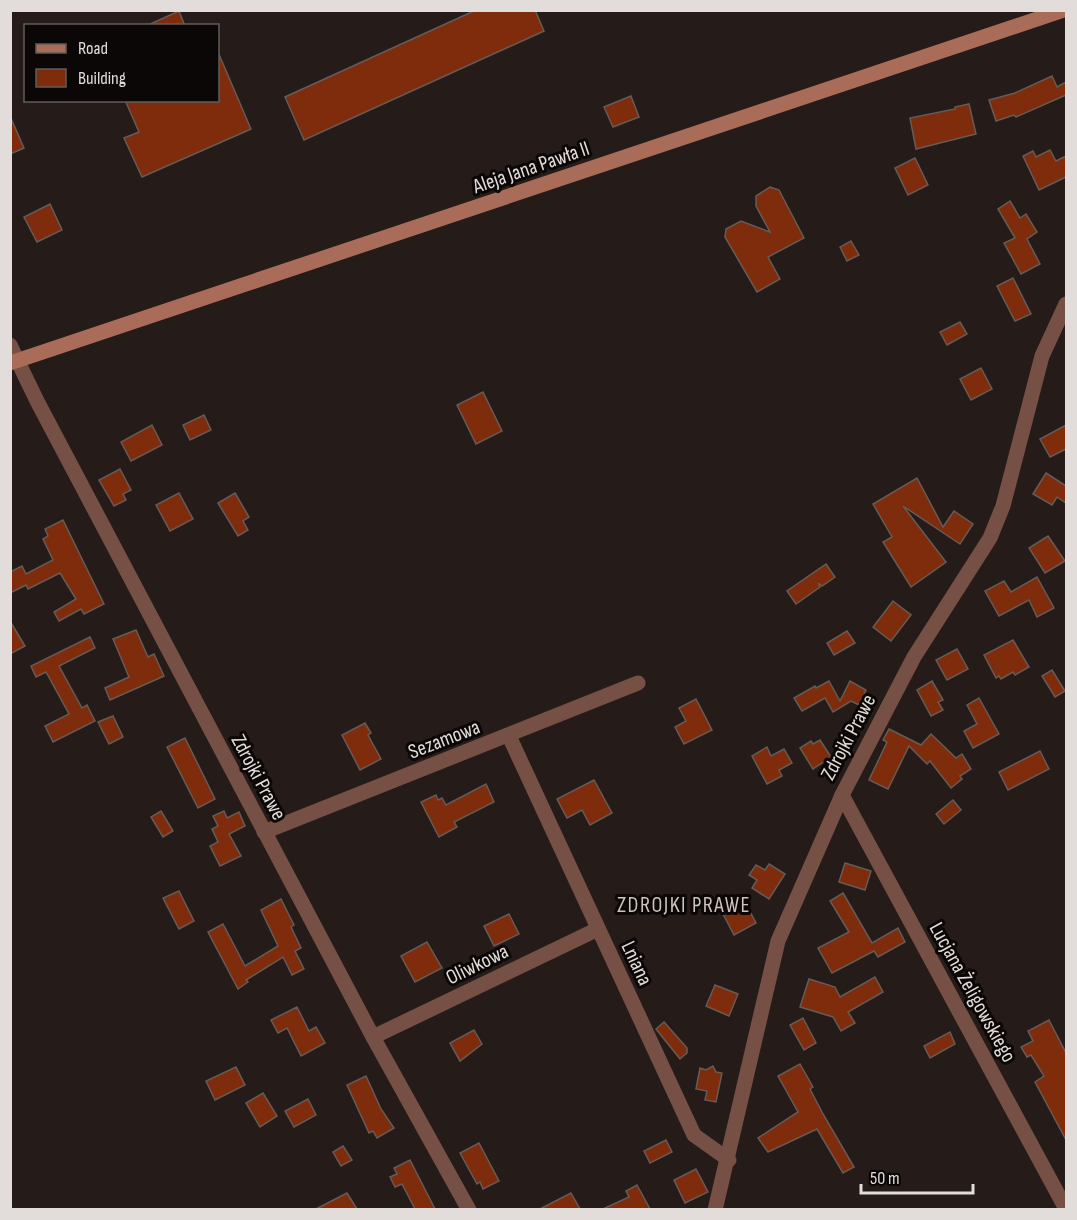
<svg xmlns="http://www.w3.org/2000/svg" width="1077" height="1220" font-family="'Sofia Sans Condensed',sans-serif">
	<style>
		.building { fill: #7e2c0c; stroke: #665b57; stroke-width: 1.5 }
		.lines { fill: none; stroke-linecap: round; stroke-linejoin: round }
		.street { stroke: #765044; stroke-width: 15 }
		.secondary { stroke: #a86c59; stroke-width: 15 }
		.labels { text-anchor: middle; stroke-width: 6; stroke-linejoin: round; paint-order: stroke }
		.street-label { font-size: 21px; fill: #e2dcda; stroke: #0b0706 }
		.neighbourhood-label { font-size: 22px; letter-spacing: 1.5px; fill: #cfc2be; stroke: #0b0706 }
	</style>
	<rect width="100%" height="100%" fill="#251c19"/>
	<g class="building">
		<polygon points="476,10 535,10 544,31 304,140 285,97"/>
		<polygon points="179,11 185,26 146,26"/>
		<polygon points="218,52 251,129 142,177 124,138 139,132 125,100 218,100"/>
		<polygon points="1052,76 1057,87 1066,82 1066,95 1016,117 1014,115 996,121 989,100 1015,93"/>
		<polygon points="631,96 639,117 613,127 604,107"/>
		<polygon points="969,104 976,134 916,149 910,118 955,109 955,107"/>
		<polygon points="10,116 24,148 10,154"/>
		<polygon points="1050,150 1056,161 1066,156 1066,177 1039,190 1023,156 1033,151 1036,157"/>
		<polygon points="915,158 928,185 908,195 895,168"/>
		<polygon points="770,187 779,190 804,238 768,257 780,279 757,292 725,237 726,229 741,221 770,232 756,206 756,196"/>
		<polygon points="1010,201 1020,218 1026,214 1037,232 1027,239 1040,264 1021,274 1004,243 1015,238 998,209"/>
		<polygon points="50,204 62,230 37,242 24,217"/>
		<polygon points="851,241 859,255 847,261 840,247"/>
		<polygon points="1013,278 1031,314 1015,321 997,286"/>
		<polygon points="960,322 967,334 947,345 940,332"/>
		<polygon points="981,368 992,389 971,400 960,379"/>
		<polygon points="483,392 502,431 476,444 457,405"/>
		<polygon points="204,415 211,430 190,440 183,425"/>
		<polygon points="152,425 162,445 131,461 121,442"/>
		<polygon points="1066,425 1066,449 1050,457 1040,439"/>
		<polygon points="120,469 131,490 123,494 126,500 114,506 99,480"/>
		<polygon points="1046,473 1066,486 1066,503 1057,497 1052,505 1033,494"/>
		<polygon points="917,478 943,527 954,511 973,524 960,544 903,506 946,562 911,587 883,542 892,537 873,504"/>
		<polygon points="179,493 193,519 170,531 156,505"/>
		<polygon points="235,493 249,517 243,521 248,530 238,536 218,503"/>
		<polygon points="63,520 104,604 84,614 81,609 59,621 54,612 76,599 60,573 28,589 26,585 10,593 10,572 22,566 26,574 53,560 43,539 48,536 45,529"/>
		<polygon points="1048,536 1065,561 1045,573 1029,548"/>
		<polygon points="826,564 835,577 822,586 818,583 820,587 796,604 787,591"/>
		<polygon points="1037,577 1054,608 1037,617 1029,600 999,616 985,591 1004,581 1011,592"/>
		<polygon points="893,601 911,615 891,641 873,627"/>
		<polygon points="10,621 25,646 10,654"/>
		<polygon points="136,630 148,657 154,654 164,676 110,700 105,688 129,677 113,639"/>
		<polygon points="847,631 855,643 834,655 827,643"/>
		<polygon points="90,637 95,648 59,666 82,708 87,705 95,721 53,742 45,726 69,714 46,672 36,677 31,666"/>
		<polygon points="1013,640 1029,667 1015,675 1013,672 1001,679 999,676 996,678 984,655"/>
		<polygon points="957,649 968,669 947,680 936,660"/>
		<polygon points="1052,670 1065,691 1055,697 1042,676"/>
		<polygon points="829,681 840,701 850,681 866,690 859,705 851,701 833,712 825,698 802,711 794,698 815,686 816,688"/>
		<polygon points="932,681 943,700 938,702 943,710 931,716 917,690"/>
		<polygon points="979,698 999,734 973,748 964,731 977,724 967,705"/>
		<polygon points="696,699 712,730 684,744 675,727 686,721 679,708"/>
		<polygon points="113,716 123,737 109,744 98,722"/>
		<polygon points="365,723 371,733 368,735 381,759 360,770 342,735"/>
		<polygon points="889,729 921,745 931,734 956,758 962,754 971,769 960,776 962,779 951,788 930,761 927,764 909,746 888,789 869,780 887,742 883,740"/>
		<polygon points="185,738 215,799 198,808 167,747"/>
		<polygon points="820,740 831,757 813,769 800,748 811,741 813,744"/>
		<polygon points="767,747 771,756 784,749 792,763 779,770 782,776 767,784 752,756"/>
		<polygon points="1040,751 1049,769 1008,790 999,772"/>
		<polygon points="594,780 612,813 590,825 582,810 567,818 557,799"/>
		<polygon points="486,784 494,802 454,822 457,827 439,837 421,802 436,795 438,800 442,798 446,805"/>
		<polygon points="953,800 961,810 944,824 936,814"/>
		<polygon points="161,811 173,831 163,837 151,817"/>
		<polygon points="224,811 227,818 239,812 245,826 229,834 241,856 220,866 210,846 218,842 212,829 218,826 213,816"/>
		<polygon points="845,863 871,871 865,890 839,882"/>
		<polygon points="769,864 785,874 769,899 752,888 757,880 749,875 756,865 765,870"/>
		<polygon points="179,891 194,921 179,929 163,898"/>
		<polygon points="843,893 872,943 898,928 905,942 878,957 874,951 832,973 818,948 849,932 830,901"/>
		<polygon points="281,899 294,925 291,927 301,948 295,951 304,969 292,975 283,957 246,980 248,982 238,989 208,932 223,924 245,966 278,946 261,910"/>
		<polygon points="744,900 756,923 734,935 722,912"/>
		<polygon points="509,914 519,934 494,946 484,926"/>
		<polygon points="427,942 442,968 415,982 401,956"/>
		<polygon points="875,977 883,992 848,1012 855,1023 841,1031 833,1017 800,1007 809,979 835,987 840,997"/>
		<polygon points="715,985 738,994 729,1016 706,1006"/>
		<polygon points="297,1007 309,1031 316,1027 325,1043 301,1056 287,1028 278,1033 271,1020"/>
		<polygon points="803,1018 816,1043 804,1050 790,1025"/>
		<polygon points="1049,1020 1066,1053 1066,1140 1035,1082 1044,1076 1031,1055 1027,1057 1021,1047 1033,1041 1028,1031"/>
		<polygon points="664,1022 687,1048 687,1053 680,1059 656,1029"/>
		<polygon points="474,1030 482,1044 460,1061 450,1043"/>
		<polygon points="950,1032 955,1044 930,1058 924,1046"/>
		<polygon points="800,1064 813,1087 810,1089 823,1114 854,1167 843,1173 817,1129 768,1152 758,1138 798,1112 778,1076"/>
		<polygon points="713,1066 716,1072 722,1073 716,1102 705,1100 707,1091 696,1089 700,1068 706,1070"/>
		<polygon points="236,1067 245,1085 215,1100 206,1081"/>
		<polygon points="366,1076 381,1109 394,1128 377,1138 373,1131 369,1133 347,1085"/>
		<polygon points="263,1093 277,1116 260,1127 246,1103"/>
		<polygon points="308,1099 316,1115 294,1127 285,1111"/>
		<polygon points="666,1140 672,1152 650,1163 644,1151"/>
		<polygon points="479,1143 499,1181 483,1189 480,1182 477,1184 460,1153"/>
		<polygon points="343,1146 352,1160 341,1166 333,1152"/>
		<polygon points="410,1160 435,1209 415,1209 402,1184 395,1187 390,1177 397,1174 394,1168"/>
		<polygon points="696,1169 708,1192 685,1203 674,1180"/>
		<polygon points="637,1185 650,1209 603,1209 629,1197 626,1191"/>
		<polygon points="347,1193 357,1209 316,1209"/>
		<polygon points="571,1193 580,1209 540,1209"/>
	</g>
	<g class="lines">
		<g class="street">
			<polyline points="10,345 37,401 373,1037 469,1210"/>
			<polyline points="509,736 694,1135 729,1160"/>
			<polyline points="842,795 1066,1209"/>
			<polyline points="264,832 638,683"/>
			<polyline points="373,1037 598,929"/>
			<polyline points="715,1210 778,941 842,795 914,657 990,538 1003,506 1042,356 1066,304"/>
		</g>
		<polyline class="secondary" points="10,363 1064,10"/>
	</g>
	<g class="labels">
		<g class="street-label">
			<text transform="translate(531 167) rotate(-19)" y="7">Aleja Jana Pawła II</text>
			<text transform="translate(848 737) rotate(-62)" y="7">Zdrojki Prawe</text>
			<text transform="translate(444 739) rotate(-21)" y="7">Sezamowa</text>
			<text transform="translate(259 777) rotate(62)" y="7">Zdrojki Prawe</text>
			<text transform="translate(637 963) rotate(65)" y="7">Lniana</text>
			<text transform="translate(477 964) rotate(-26)" y="7">Oliwkowa</text>
			<text transform="translate(973 992) rotate(61)" y="7">Lucjana Żeligowskiego</text>
		</g>
		<g class="neighbourhood-label">
			<text x="684" y="912">ZDROJKI PRAWE</text>
		</g>
	</g>
	<rect width="1077" height="1220" fill="none" stroke="#e2dcda" stroke-width="24"/>
	<rect x="24" y="24" width="195" height="78" fill="#0b0706" stroke="#615c5b" stroke-width="1.5"/>
	<rect x="36" y="44" width="30" height="9" fill="#a86c59" stroke="#615c5b" stroke-width="1.5"/>
	<text x="78" y="54" font-size="18" fill="#e2dcda">Road</text>
	<rect x="36" y="69" width="30" height="18" fill="#7e2c0c" stroke="#615c5b" stroke-width="1.5"/>
	<text x="78" y="84" font-size="18" fill="#e2dcda">Building</text>
	<path d="M861 1184v9h112v-9" fill="none" stroke="#e2dcda" stroke-width="3"/>
	<text x="870" y="1184" font-size="18" fill="#e2dcda" stroke="#0b0706" stroke-width="4.5" paint-order="stroke">50 m</text>
</svg>
